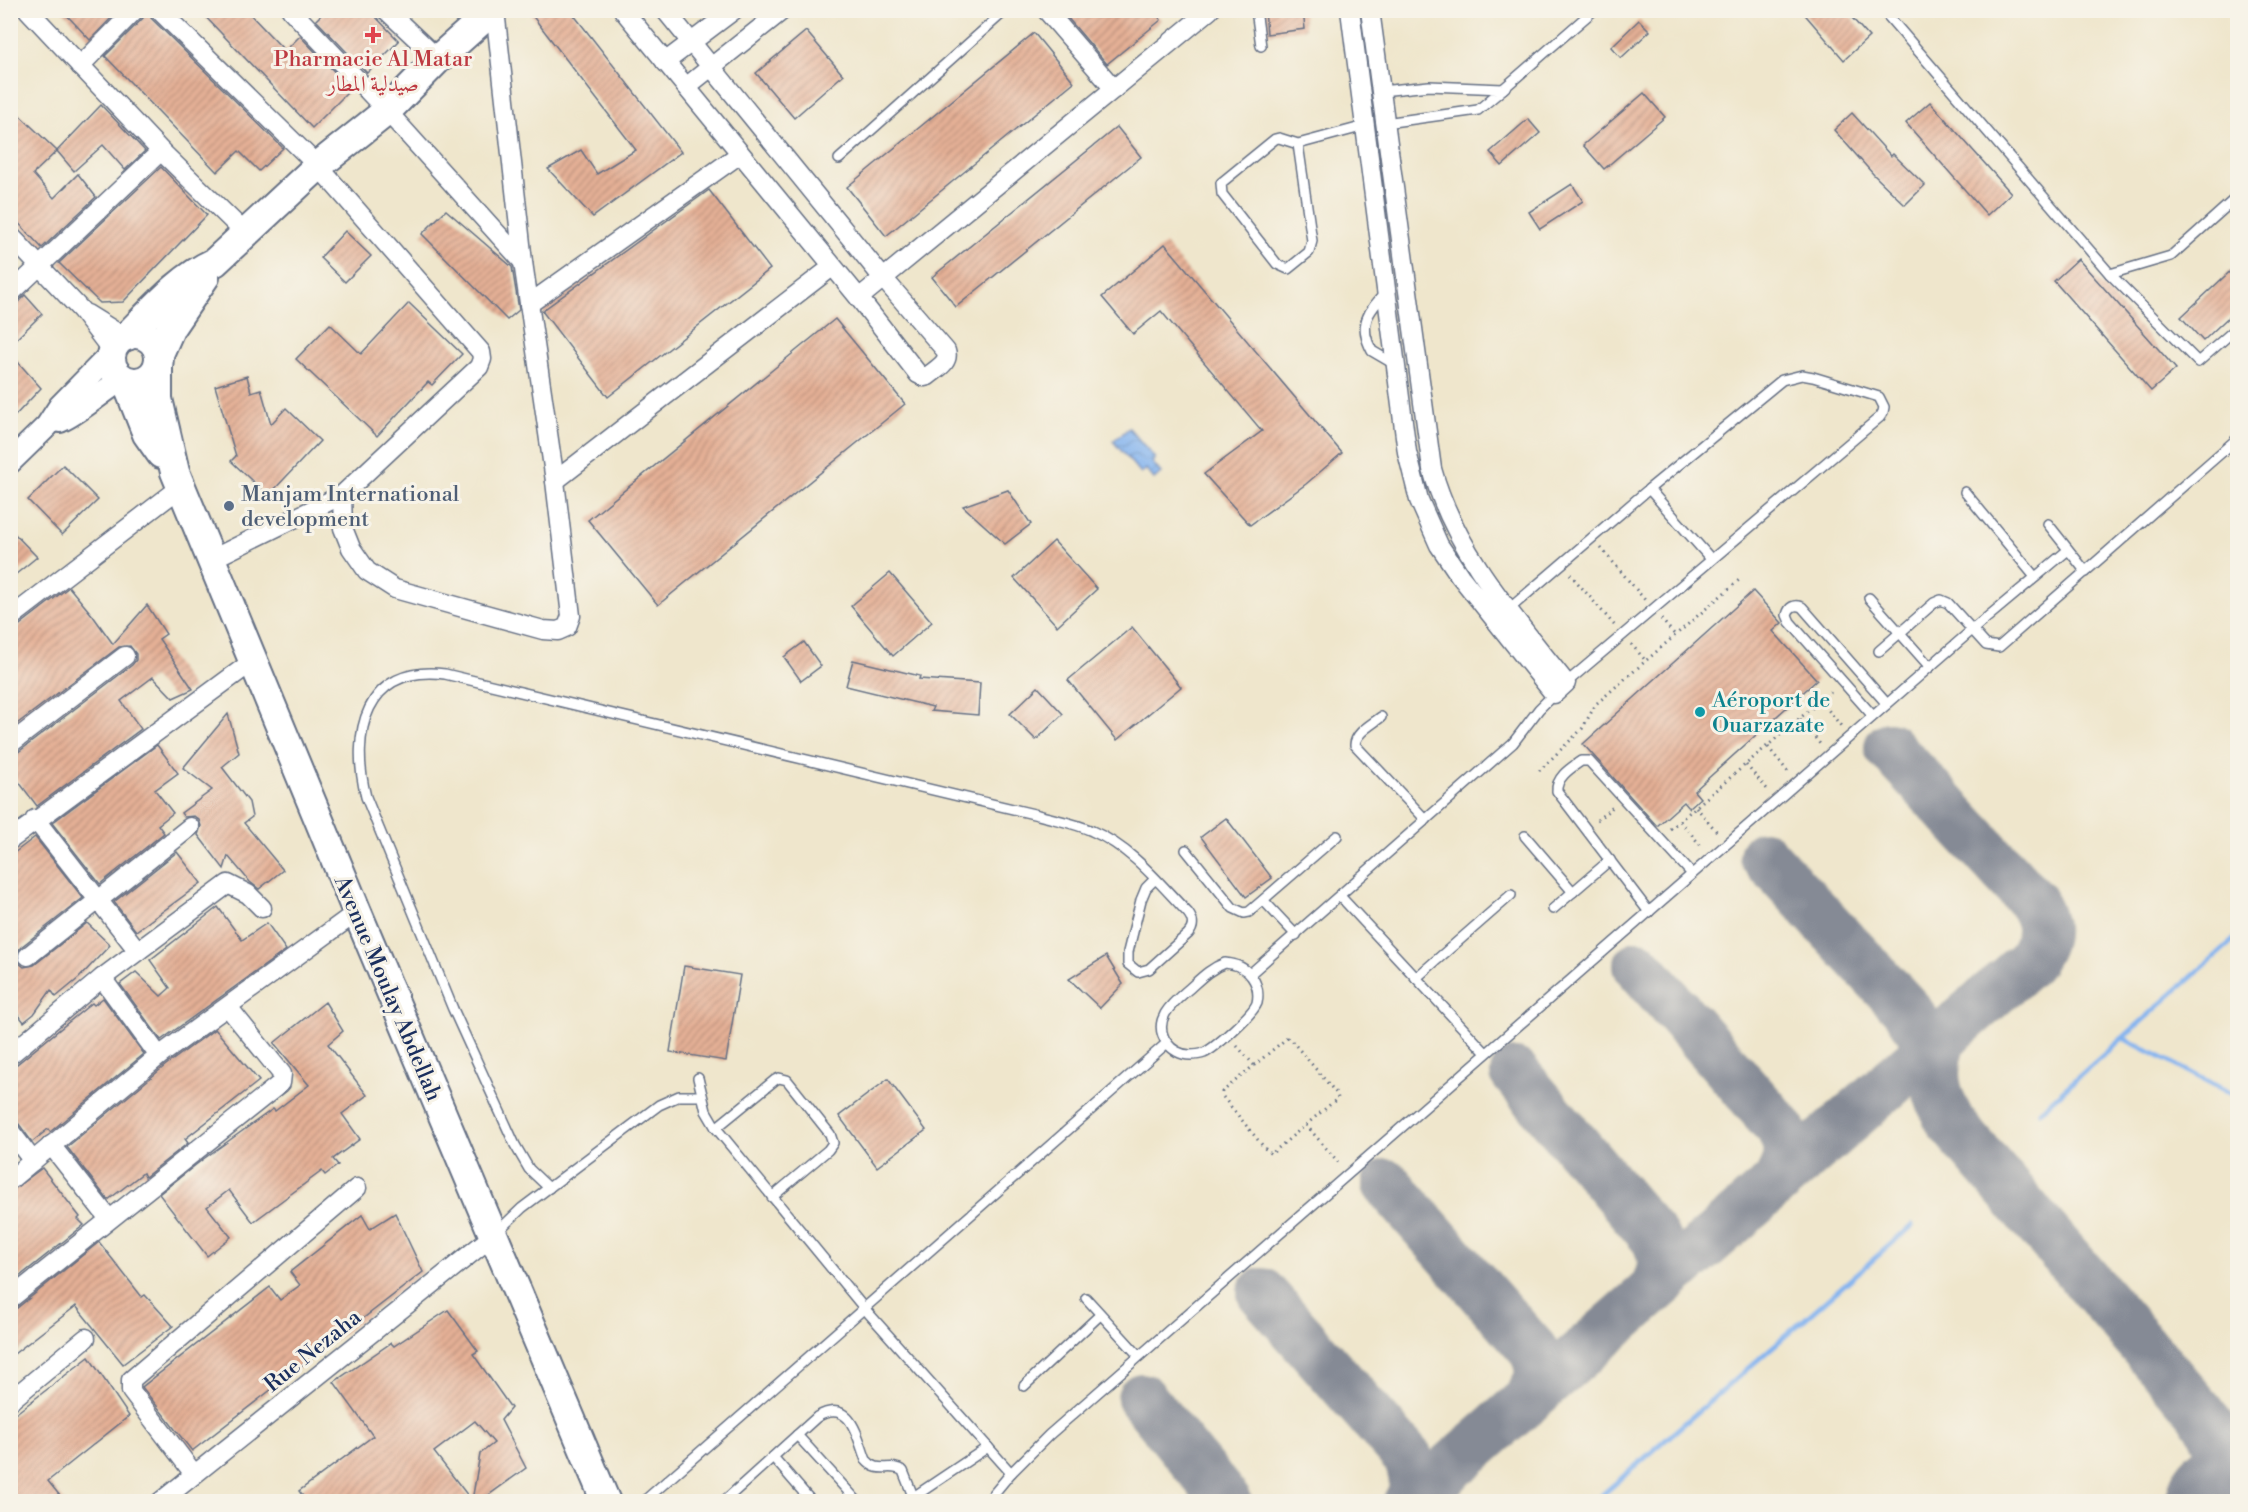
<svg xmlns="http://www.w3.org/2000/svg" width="2248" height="1512" font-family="'Libre Bodoni',Amiri,serif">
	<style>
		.water { fill: url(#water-waves); stroke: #5072a6; stroke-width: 1.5 }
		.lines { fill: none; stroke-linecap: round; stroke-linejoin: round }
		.stream { stroke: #84b4ef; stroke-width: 5 }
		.taxiway { stroke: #858a95; stroke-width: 50 }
		.runway { stroke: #858a95; stroke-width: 124 }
		.building { fill: url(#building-hatch); fill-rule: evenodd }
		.service-casing { stroke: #656f84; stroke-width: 12 }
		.minor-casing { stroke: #656f84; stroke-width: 21 }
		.tertiary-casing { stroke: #656f84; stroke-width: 26 }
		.primary-casing { stroke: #656f84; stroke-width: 32 }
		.path { stroke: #656f84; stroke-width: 3; stroke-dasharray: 1.5 4.5; stroke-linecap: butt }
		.service { stroke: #fff; stroke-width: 9 }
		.minor { stroke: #fff; stroke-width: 18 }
		.tertiary { stroke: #fff; stroke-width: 22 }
		.primary { stroke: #fff; stroke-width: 28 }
		.health-dot { fill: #e0444e; stroke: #f7f3e8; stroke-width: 2 }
		.service-dot { fill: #5c6f8a; stroke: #f7f3e8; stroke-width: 2 }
		.culture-dot { fill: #0f9aa8; stroke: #f7f3e8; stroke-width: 2 }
		.labels { text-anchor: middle; stroke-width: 6; stroke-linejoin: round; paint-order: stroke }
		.health-label { font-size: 22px; fill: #be3a42; stroke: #f7f3e8 }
		.service-label { font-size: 22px; fill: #4e5e75; stroke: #f7f3e8; text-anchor: start }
		.culture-label { font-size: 22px; fill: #0d838f; stroke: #f7f3e8; text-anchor: start }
		.street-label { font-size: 22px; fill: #1b2f5e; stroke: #f7f3e8 }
	</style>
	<defs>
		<pattern id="water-waves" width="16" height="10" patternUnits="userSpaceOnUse" patternTransform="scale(1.5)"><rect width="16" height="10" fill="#84b4ef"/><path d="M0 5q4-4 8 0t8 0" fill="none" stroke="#6b93c5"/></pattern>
		<pattern id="building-hatch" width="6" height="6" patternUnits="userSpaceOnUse" patternTransform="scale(1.5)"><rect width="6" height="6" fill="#e5b095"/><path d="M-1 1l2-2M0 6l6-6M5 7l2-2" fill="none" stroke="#b9907d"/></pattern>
	</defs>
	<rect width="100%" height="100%" fill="#f7f3e8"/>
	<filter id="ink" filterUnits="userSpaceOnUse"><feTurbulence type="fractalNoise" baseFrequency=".0167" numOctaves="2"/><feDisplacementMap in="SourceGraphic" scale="12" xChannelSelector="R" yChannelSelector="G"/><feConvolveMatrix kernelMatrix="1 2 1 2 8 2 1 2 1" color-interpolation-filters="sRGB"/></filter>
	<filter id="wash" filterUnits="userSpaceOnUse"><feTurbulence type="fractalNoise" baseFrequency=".008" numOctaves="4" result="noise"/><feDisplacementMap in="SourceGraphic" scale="24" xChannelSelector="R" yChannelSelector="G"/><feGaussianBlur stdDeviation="1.35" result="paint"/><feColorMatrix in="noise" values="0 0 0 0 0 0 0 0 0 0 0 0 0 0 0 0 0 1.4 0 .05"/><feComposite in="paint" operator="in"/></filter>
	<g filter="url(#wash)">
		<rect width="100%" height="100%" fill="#efe6cc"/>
		<polygon class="water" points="1129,428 1155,458 1152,462 1161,473 1154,479 1146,469 1141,474 1113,441"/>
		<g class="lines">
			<g class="stream">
				<polyline points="2123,1038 2238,1097"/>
				<polyline points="2040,1111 2238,936"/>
				<polyline points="1594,1502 1912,1226"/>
			</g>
			<g class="taxiway">
				<path d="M1764,856L1908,1011C1925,1035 1929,1046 1934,1075"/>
				<path d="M1638,966L1780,1128C1792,1151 1789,1159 1778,1180"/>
				<path d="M1942,1038C1930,1072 1934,1092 1951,1123L2201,1413C2225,1448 2225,1461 2209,1502"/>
				<path d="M1515,1073L1655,1238C1665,1258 1664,1270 1653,1290"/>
				<path d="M1387,1184L1533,1350C1544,1372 1540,1380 1528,1400"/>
				<path d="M1262,1293L1408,1458C1413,1473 1418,1487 1408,1502"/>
				<polyline points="1142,1398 1227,1502"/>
				<path d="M1411,1502L2029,962C2045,939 2047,925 2032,901L1889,747"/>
			</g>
			<polyline class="runway" points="2228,1502 2238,1494"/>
		</g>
		<g id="blocks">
			<g class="building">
				<polygon points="62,10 119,10 90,40"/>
				<polygon points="146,10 148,10 151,18 283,148 259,171 239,151 217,172 105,56 143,18"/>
				<polygon points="199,10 246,10 285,51 300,36 351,89 312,128"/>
				<polygon points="326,10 369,10 399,41 367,73 316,20"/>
				<polygon points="528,10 570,10 681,152 593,217 548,169 581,150 597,174 636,150"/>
				<polygon points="1061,10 1153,10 1161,20 1107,64"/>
				<polygon points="1265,10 1303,10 1305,29 1267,34"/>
				<polygon points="1801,10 1845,10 1869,37 1844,60"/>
				<polygon points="1639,20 1650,31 1621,58 1611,47"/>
				<polygon points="806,31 843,75 794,118 756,73"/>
				<polygon points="1034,33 1074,82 886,236 847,187"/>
				<polygon points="1644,93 1665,117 1604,169 1583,145"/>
				<polygon points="1930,102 2011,193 1987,215 1906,123"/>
				<polygon points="101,105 145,151 125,170 103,145 74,171 57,151"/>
				<polygon points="10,106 57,151 33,174 54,198 78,174 96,197 42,248 10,214"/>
				<polygon points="1852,113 1891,156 1893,154 1925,185 1905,205 1874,175 1834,130"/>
				<polygon points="1528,119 1540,133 1502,166 1490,152"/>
				<polygon points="1117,127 1141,157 956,307 932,277"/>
				<polygon points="161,167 207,215 123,302 100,303 59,263"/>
				<polygon points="1572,184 1583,201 1540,229 1529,212"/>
				<polygon points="709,190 770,269 608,397 542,311"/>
				<polygon points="446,210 512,267 519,310 507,320 422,234"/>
				<polygon points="345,231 371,256 345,282 320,258"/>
				<polygon points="1165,244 1342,453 1306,484 1250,525 1204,474 1262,431 1161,311 1133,334 1102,297"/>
				<polygon points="2078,259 2176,369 2151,391 2054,281"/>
				<polygon points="2238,264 2238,308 2203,341 2181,317"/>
				<polygon points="25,295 42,314 10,345 10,305 17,303"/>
				<polygon points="409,303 462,354 432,385 428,382 377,436 296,359 330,324 361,354"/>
				<polygon points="835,319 905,404 658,605 588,520"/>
				<polygon points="10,353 41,388 10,421"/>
				<polygon points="247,376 251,392 261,389 271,424 286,408 320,441 268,496 231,461 236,456 215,386"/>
				<polygon points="63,465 98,500 62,535 28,500"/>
				<polygon points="1008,490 1031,524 1005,544 963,506"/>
				<polygon points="10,529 37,557 10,579"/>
				<polygon points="1054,541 1097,589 1057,626 1014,578"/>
				<polygon points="890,573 932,622 893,656 851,606"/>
				<polygon points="69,587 93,616 113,644 147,605 166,634 159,639 193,689 173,698 153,677 121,701 141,729 37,806 16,778 10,783 10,755 17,753 132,665 136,660 136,654 130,646 119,647 10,729 10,629 17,627"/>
				<polygon points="1753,591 1782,623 1773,631 1817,680 1694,791 1700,798 1689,808 1684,802 1657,826 1583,744"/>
				<polygon points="1132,627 1181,687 1117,740 1068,680"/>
				<polygon points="804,642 821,666 801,681 784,657"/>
				<polygon points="853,660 920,676 919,679 980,683 978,715 931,711 933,707 846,686"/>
				<polygon points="1038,687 1063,714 1036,740 1010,714"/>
				<polygon points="228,714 239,753 222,767 249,802 252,817 244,823 283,870 259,889 250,882 228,856 224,869 198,835 201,826 199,820 194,816 184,817 181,813 212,790 183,768"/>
				<polygon points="157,745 178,773 155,790 173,813 158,825 164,833 100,884 52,823"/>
				<polygon points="1226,818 1272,878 1246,897 1201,837"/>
				<polygon points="35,837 83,898 21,947 17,952 19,963 24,967 34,965 87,923 110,945 79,978 56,997 51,990 34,1014 24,1022 10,1004 10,856"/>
				<polygon points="177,852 201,883 136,931 114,902"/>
				<polygon points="218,907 242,940 267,923 286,950 161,1040 120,984 136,972 161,996 170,988 150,960"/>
				<polygon points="1106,956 1123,984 1100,1008 1069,979"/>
				<polygon points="684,966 740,975 726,1061 670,1052"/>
				<polygon points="103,998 144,1054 50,1132 48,1129 32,1142 19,1124 10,1120 10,1066 17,1064 92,1003 94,1005"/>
				<polygon points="325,1002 343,1031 328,1044 367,1095 342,1114 360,1139 333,1159 338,1165 325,1175 322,1171 253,1222 229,1190 207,1207 231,1237 207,1256 159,1194 202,1160 273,1109 275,1111 309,1085 274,1043"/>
				<polygon points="215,1029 259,1081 185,1139 188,1143 145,1177 143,1173 108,1200 67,1147 166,1065"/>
				<polygon points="888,1079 926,1130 877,1167 839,1116"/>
				<polygon points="42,1168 80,1217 78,1219 84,1225 10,1284 10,1192"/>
				<polygon points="395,1213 423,1272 192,1451 142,1387 270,1287 280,1300 300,1285 290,1272 362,1215 370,1229"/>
				<polygon points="99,1242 142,1297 145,1295 173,1326 123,1364 76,1306 10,1357 10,1310 17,1308"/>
				<path d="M448,1310L478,1351L473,1354L511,1408L501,1420L526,1468L479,1502H307L299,1491L373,1436L334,1382L391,1343L394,1346ZM475,1421L494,1443L480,1454L472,1501L434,1452Z"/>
				<polygon points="89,1357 129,1416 48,1481 65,1502 10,1502 10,1418"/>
			</g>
		</g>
	</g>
	<g filter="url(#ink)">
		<use href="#blocks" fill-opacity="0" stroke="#656f84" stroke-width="1.5"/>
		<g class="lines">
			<g class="service-casing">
				<g id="service">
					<polyline points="1256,10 1261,46"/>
					<polyline points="1883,10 2110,274 2198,362 2238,327"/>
					<polyline points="1503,89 1594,10"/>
					<polyline points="1381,91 1429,86 1503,89 1478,110 1385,123"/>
					<polyline points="1298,144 1312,241 1309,252 1288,269 1277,264 1222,194 1221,183 1275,139 1279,138 1298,144 1365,126"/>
					<polyline points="839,159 1006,10"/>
					<polyline points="2110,274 2171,256 2238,196"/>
					<path d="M1386,292C1369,311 1357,324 1372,351L1396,365"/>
					<polyline points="1649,489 1711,559"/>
					<polyline points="1965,492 2035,577"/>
					<polyline points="2048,524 2086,572"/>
					<polyline points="1869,598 1930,667"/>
					<polyline points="1508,610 1649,489 1782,380 1802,375 1813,377 1879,397 1884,407 1883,412 1880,417 1566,683"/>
					<polyline points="1879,651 1934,603 1941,600 1948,603 1986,645 1999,647 2238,438"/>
					<path d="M1873,716L1790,622L1787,615C1789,607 1794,604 1802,607L1887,704"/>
					<path d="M1381,717C1371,725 1355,733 1355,745L1426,820"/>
					<polyline points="1525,836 1573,892"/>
					<polyline points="1186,850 1233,908 1244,913 1249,912 1337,836"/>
					<polyline points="1340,896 1486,1053"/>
					<polyline points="1264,901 1296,935"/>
					<polyline points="1553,909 1610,860"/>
					<path d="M1649,912L1557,791C1556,777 1571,768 1581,761H1589L1692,874"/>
					<path d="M1225,963C1236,964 1245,967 1252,977C1257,984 1259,994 1257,1003C1253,1014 1215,1048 1204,1053C1199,1055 1195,1055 1190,1055C1181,1055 1172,1050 1167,1043C1150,1019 1175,1001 1191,987C1202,977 1211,968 1225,963Z"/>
					<polyline points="1250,974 1513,743 1539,709 1554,694"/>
					<polyline points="1416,978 1511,895"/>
					<polyline points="698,1078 706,1111 716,1128 864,1308 1011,1473"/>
					<polyline points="716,1128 775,1080 779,1078 787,1080 830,1134 833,1143 828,1150 772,1197"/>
					<path d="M549,1188L529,1169L515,1145L453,1009L366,797C350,734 365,664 445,674L1038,815C1056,820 1075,823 1092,831C1132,848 1159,883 1188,913C1194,921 1194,927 1188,934L1149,969L1138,972L1128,964V952L1141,900L1146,888L1155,879"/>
					<polyline points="497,1232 522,1208 659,1105 679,1096 700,1096"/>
					<polyline points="1086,1298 1139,1356"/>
					<polyline points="1024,1386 1100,1315"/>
					<polyline points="797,1435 858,1502"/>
					<polyline points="773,1457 812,1502"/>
					<polyline points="643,1502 1167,1043"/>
					<path d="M723,1502L817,1417C851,1397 857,1437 866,1460C879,1475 890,1462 903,1471L913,1496"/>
					<polyline points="906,1502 988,1447"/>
					<polyline points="987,1502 1011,1473 1049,1435 1972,630 2068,550"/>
				</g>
			</g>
			<g class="minor-casing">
				<g id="minor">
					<polyline points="28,10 161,151 246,234"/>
					<polyline points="159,10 318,166 481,352 482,359 479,367 342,495 210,560"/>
					<polyline points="291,10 387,111 523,262"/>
					<polyline points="386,10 438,59"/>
					<path d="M623,10L859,298L918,374L924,377L928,376C936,369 950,363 946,351L883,278L665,10"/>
					<polyline points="1046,10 1114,89"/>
					<path d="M1350,10L1407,452L1419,500L1439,545L1460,576L1554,694L1566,683C1513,616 1455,552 1432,469L1370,10"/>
					<polyline points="665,62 734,10"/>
					<polyline points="80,66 135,10"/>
					<polyline points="686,87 783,10"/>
					<polyline points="10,235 81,310 112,351"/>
					<polyline points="10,294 161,151"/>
					<polyline points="859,298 1210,10"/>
					<polyline points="529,304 740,154"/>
					<polyline points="87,314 124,337"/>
					<polyline points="555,481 832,267"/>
					<polyline points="342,495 343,528 351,548 367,571 395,589 543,630 558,631 567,627 571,616 555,481 523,262 495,10"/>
					<polyline points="10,618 181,487"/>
					<polyline points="10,744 125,656"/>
					<polyline points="10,840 253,661"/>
					<polyline points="138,951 228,884 248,894 262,908"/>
					<polyline points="28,956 190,827"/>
					<polyline points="102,978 159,1056"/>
					<polyline points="10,1055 102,978 138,951 35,819"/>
					<polyline points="10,1131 33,1161"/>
					<polyline points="51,1145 109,1219"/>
					<polyline points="10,1180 159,1056 357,912"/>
					<polyline points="10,1299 281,1083 282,1074 228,1007"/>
					<polyline points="10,1401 86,1338"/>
					<polyline points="194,1474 131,1391 131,1380 357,1188"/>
					<polyline points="160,1502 494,1235"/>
				</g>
			</g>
			<g class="tertiary-casing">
				<g id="tertiary">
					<path d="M60,421C81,412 102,391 123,379"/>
					<polyline points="10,462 47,426 60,406 111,354"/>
				</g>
			</g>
			<g class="primary-casing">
				<g id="primary">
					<circle cx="135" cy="358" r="24"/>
					<path d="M127,336C154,309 180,278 215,262L318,166L387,111L438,59L493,10"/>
					<polyline points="159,354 171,327 205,277"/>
					<polyline points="158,366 158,399 175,472 357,912 606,1502"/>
					<polyline points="126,381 147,434 161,454"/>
				</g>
			</g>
			<g class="path">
				<polyline points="1601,548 1645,600"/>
				<polyline points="1570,574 1615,626"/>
				<polyline points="1661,619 1675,635"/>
				<polyline points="1631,644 1646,661"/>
				<polyline points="1821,701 1841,726"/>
				<polyline points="1800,719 1820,744"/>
				<polyline points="1768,747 1788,772"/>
				<polyline points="1746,765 1768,790"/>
				<polyline points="1539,771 1582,729 1596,704 1739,580"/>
				<polyline points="1696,807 1718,833"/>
				<polyline points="1597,820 1613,807"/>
				<polyline points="1680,821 1702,847"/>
				<polyline points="1670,829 1834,689"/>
				<polygon points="1287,1038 1291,1040 1337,1094 1338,1098 1271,1154 1267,1151 1223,1097 1222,1092"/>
				<polyline points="1237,1046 1254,1065"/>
				<polyline points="1306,1125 1339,1163"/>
			</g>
			<use href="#service" class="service"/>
			<use href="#minor" class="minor"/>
			<use href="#tertiary" class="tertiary"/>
			<use href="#primary" class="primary"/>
		</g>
	</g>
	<path class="health-dot" d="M370 26h6v6h6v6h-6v6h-6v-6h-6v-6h6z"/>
	<circle class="service-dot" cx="229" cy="506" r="6"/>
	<circle class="culture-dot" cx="1700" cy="712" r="6"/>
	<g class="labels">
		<g class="health-label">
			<text x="373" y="66">Pharmacie Al Matar<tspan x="373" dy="25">صيدلية المطار</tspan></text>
		</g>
		<g class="service-label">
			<text x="241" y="501">Manjam International<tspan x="241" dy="25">development</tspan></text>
		</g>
		<g class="culture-label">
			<text x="1712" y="707">Aéroport de<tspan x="1712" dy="25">Ouarzazate</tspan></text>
		</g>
		<g class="street-label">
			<text transform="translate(389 988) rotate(67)" y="8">Avenue Moulay Abdellah</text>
			<text transform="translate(312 1350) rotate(-39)" y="8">Rue Nezaha</text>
		</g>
	</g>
	<rect width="2248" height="1512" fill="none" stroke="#f7f3e8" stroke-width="36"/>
</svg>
